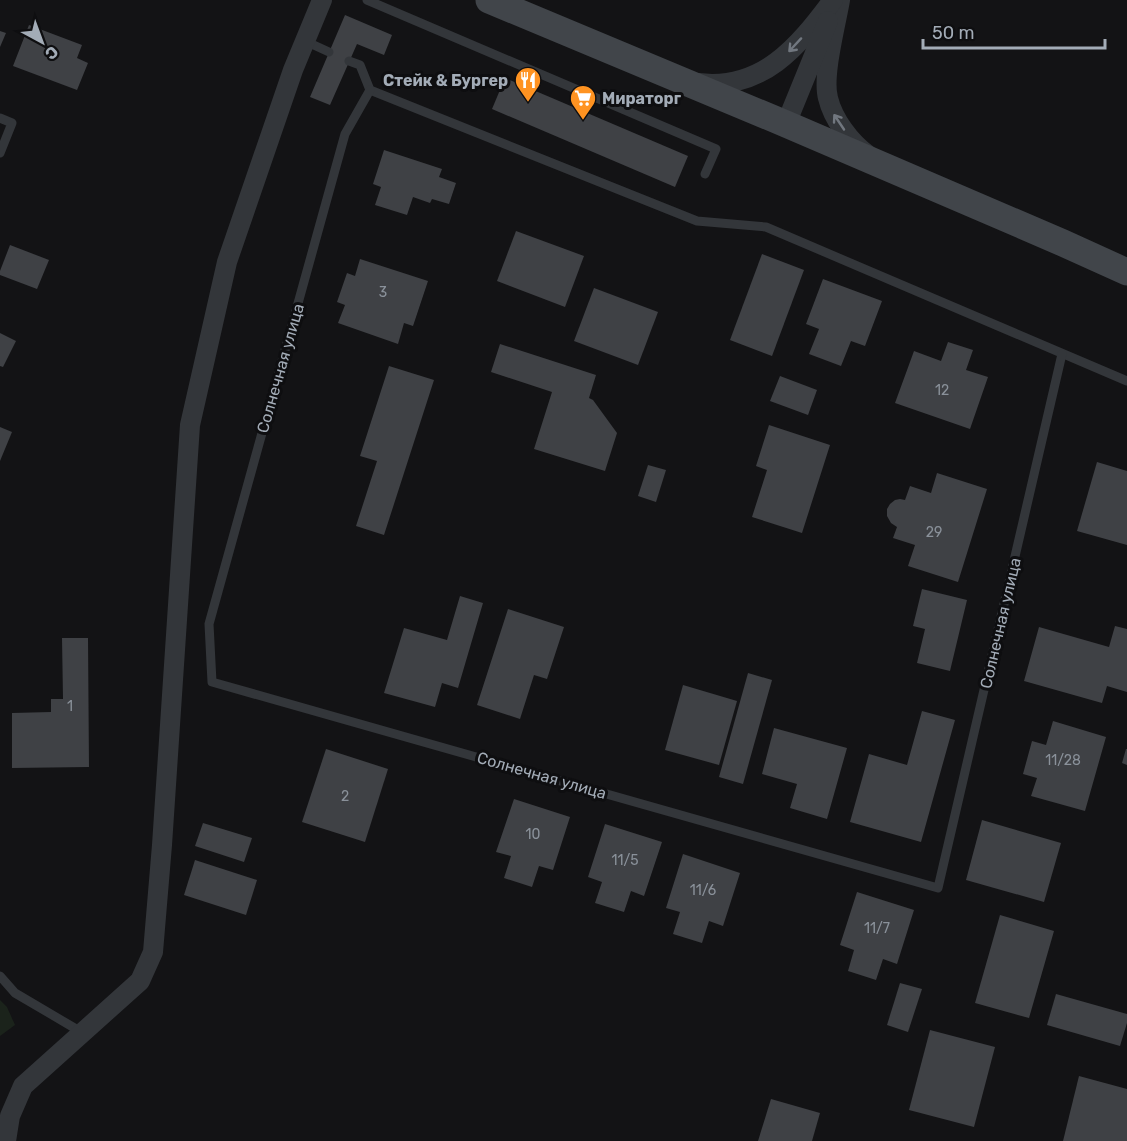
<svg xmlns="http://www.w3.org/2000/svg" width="1127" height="1141" font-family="Rubik,sans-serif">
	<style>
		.green { fill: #1b231b }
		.building { fill: #3f4145 }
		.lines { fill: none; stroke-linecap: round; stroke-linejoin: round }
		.lane { stroke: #33363a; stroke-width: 9 }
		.street { stroke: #33363a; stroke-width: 20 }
		.secondary { stroke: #41454a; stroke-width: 27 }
		.oneway { stroke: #71777f }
		.labels { text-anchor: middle; stroke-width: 6; stroke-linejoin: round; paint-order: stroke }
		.number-label { font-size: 14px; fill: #8a919a }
		.poi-label { font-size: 16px; font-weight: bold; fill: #a3acb7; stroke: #0e0e10; text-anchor: end }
		.street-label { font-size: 16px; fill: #a3acb7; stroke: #0e0e10 }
	</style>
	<rect width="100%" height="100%" fill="#131315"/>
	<polygon class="green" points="0,1000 7,1007 15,1025 0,1036"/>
	<g class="building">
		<polygon points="345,15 392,35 384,55 357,44 330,105 310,97"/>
		<polygon points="29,25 82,45 77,58 88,63 77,90 13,66"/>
		<polygon points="0,31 6,33 0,47"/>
		<polygon points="505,78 688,156 675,187 492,109"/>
		<polygon points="384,150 442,169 439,177 456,183 449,204 432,199 430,203 413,197 407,215 375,205 381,187 373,184"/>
		<polygon points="516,231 584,256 565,307 497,281"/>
		<polygon points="10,245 49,260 37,289 0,275 0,271"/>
		<polygon points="762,254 804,270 772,356 730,340"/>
		<polygon points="360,259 428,281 413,326 404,323 398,344 338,323 345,305 337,302 347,273 355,276"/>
		<polygon points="823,279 882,301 865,346 851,341 841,366 809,354 819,329 806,324"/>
		<polygon points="594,288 658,312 638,365 574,341"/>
		<polygon points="0,333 16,341 3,367 0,366"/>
		<polygon points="948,342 973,350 966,370 988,377 970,429 895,403 914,351 941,361"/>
		<polygon points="500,344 596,375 589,398 593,400 617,433 605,471 534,449 552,392 491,372"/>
		<polygon points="389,366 434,380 384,535 356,526 377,461 360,456"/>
		<polygon points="780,376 817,390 808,415 770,401"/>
		<polygon points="769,425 830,445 802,533 752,517 767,470 756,466"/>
		<polygon points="0,427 12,432 0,461"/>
		<polygon points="1097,462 1127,471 1127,545 1077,531"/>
		<polygon points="648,465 666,470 656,502 638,496"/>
		<polygon points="937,473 987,489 958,582 908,566 915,545 893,538 897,527 891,523 887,516 887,509 890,504 895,500 900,499 905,500 910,486 931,493"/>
		<polygon points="922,589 967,600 950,671 917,663 925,629 913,626"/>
		<polygon points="460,596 483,603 458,688 442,683 435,707 384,693 404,628 447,640"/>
		<polygon points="508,609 564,627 547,679 534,675 520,719 477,705"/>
		<polygon points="1115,626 1127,629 1127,692 1107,686 1102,703 1024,681 1039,627 1109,647"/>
		<polygon points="62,638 88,638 89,767 12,768 12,713 51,712 51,699 63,699"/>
		<polygon points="748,673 772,680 743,784 719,777"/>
		<polygon points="683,685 737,701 719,765 665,750"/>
		<polygon points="922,711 955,720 921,842 850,822 869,754 907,765"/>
		<polygon points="1053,721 1106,737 1085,811 1031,796 1037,778 1023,774 1032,741 1046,745"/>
		<polygon points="774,728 847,748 827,819 790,808 797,784 762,774"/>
		<polygon points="326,749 388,769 365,842 302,822"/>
		<polygon points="1126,749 1127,749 1127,765 1122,763"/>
		<polygon points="514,799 570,817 553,870 539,866 532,887 504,878 511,856 496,852"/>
		<polygon points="982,820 1061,843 1044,902 966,880"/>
		<polygon points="203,823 252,838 244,862 195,846"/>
		<polygon points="605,824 662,842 644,896 631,891 624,912 595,903 602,882 588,877"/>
		<polygon points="683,854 740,873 723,926 709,921 702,943 673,934 680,912 666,908"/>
		<polygon points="195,860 257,880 246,915 184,895"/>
		<polygon points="857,892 914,910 897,964 883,959 876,980 848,971 854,950 840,945"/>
		<polygon points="1000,915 1054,931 1029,1018 975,1003"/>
		<polygon points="900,983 922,989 908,1032 887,1025"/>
		<polygon points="1056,994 1127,1014 1127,1023 1120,1046 1047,1025"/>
		<polygon points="930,1030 995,1047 974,1127 909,1110"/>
		<polygon points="1079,1076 1127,1089 1127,1141 1063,1141"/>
		<polygon points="771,1099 820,1113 812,1141 758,1141"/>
	</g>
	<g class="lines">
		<g class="lane">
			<polyline points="367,0 716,149 705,174"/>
			<polyline points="305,41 329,52"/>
			<polyline points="349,61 360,65 370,90 697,221 766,227 1127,381"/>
			<polyline points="370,90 345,134 209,624 212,682 938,888 1062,354"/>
			<polyline points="0,118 12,123 0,153"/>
			<polyline points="0,976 15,993 83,1033"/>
		</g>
		<g class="street">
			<path d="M840,0C836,24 822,76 828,98C833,119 850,142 868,155"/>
			<path d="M698,83C762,91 798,47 833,0"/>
			<polyline points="786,124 828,21"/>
			<polyline points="6,1141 10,1116 23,1086 140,981 153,952 162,845 190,425 227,262 293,70 322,0"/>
		</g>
		<polyline class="secondary" points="489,0 786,124 1063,243 1127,272"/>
	</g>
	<defs><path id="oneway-shaft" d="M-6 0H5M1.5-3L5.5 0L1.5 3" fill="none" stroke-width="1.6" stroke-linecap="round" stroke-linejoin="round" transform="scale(1.5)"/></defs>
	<g class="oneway">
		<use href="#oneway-shaft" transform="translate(795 45) rotate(133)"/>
		<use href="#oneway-shaft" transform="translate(839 122) rotate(-124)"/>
	</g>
	<defs>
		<g id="restaurant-pin" transform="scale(1.35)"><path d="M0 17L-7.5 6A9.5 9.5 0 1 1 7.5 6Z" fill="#ff9321" stroke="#0e0e10"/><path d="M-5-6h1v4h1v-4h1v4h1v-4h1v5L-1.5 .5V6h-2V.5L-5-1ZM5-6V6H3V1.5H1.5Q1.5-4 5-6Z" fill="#fff"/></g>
		<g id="supermarket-pin" transform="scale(1.35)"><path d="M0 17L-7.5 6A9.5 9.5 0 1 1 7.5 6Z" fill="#ff9321" stroke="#0e0e10"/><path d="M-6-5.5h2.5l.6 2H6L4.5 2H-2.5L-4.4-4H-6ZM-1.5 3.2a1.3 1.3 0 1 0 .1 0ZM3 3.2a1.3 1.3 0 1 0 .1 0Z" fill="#fff"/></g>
	</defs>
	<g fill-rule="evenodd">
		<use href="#restaurant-pin" x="528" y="80"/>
		<use href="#supermarket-pin" x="583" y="98"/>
	</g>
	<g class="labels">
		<g class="number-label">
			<text x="383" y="297">3</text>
			<text x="942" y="395">12</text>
			<text x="934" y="537">29</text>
			<text x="70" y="711">1</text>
			<text x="1063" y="765">11/28</text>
			<text x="345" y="801">2</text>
			<text x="533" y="839">10</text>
			<text x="625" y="865">11/5</text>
			<text x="703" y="895">11/6</text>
			<text x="877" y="933">11/7</text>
		</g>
		<g class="poi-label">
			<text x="508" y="86">Стейк &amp; Бургер</text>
			<text x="602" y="104" text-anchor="start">Мираторг</text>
		</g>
		<g class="street-label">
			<text transform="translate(280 368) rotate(-74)" y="6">Солнечная улица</text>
			<text transform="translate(1000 623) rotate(-77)" y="6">Солнечная улица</text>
			<text transform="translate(542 775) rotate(16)" y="6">Солнечная улица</text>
		</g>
	</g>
	<g transform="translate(42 42) rotate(139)" stroke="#0e0e10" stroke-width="4.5" paint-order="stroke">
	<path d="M0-4.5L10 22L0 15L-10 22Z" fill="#a3acb7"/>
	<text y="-9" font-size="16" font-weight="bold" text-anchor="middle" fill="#a3acb7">С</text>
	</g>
	<path d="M923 39v9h182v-9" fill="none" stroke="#a3acb7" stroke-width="3"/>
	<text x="932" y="39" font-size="18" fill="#a3acb7" stroke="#0e0e10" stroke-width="4.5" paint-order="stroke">50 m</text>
</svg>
